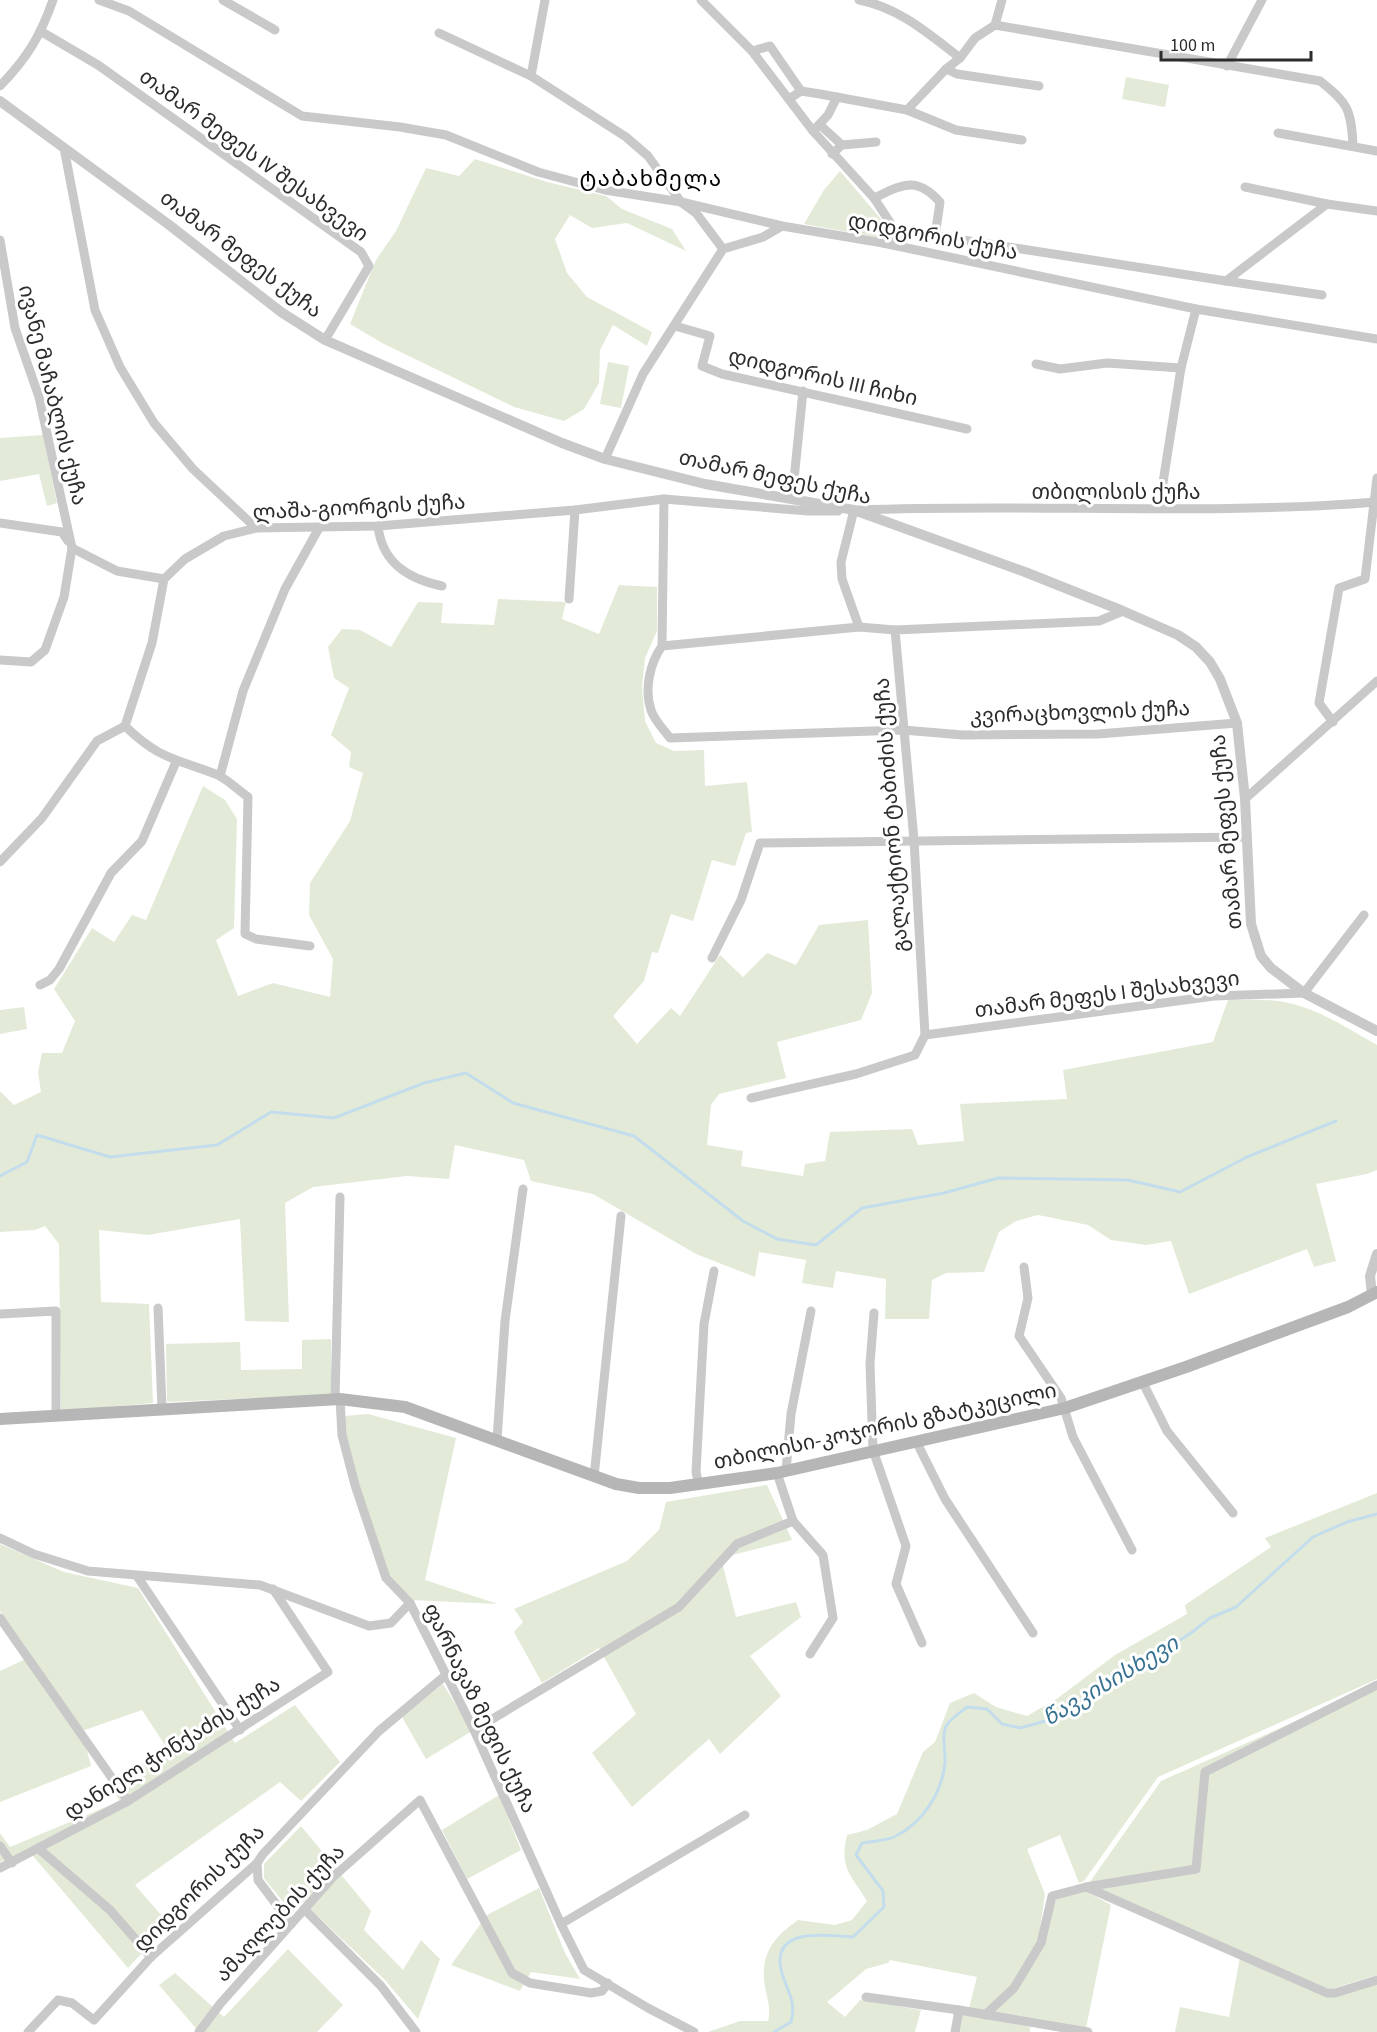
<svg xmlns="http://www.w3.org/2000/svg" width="1377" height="2032" font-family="'Source Sans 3','Noto Sans Georgian',sans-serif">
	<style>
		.green { fill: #e3ebd8 }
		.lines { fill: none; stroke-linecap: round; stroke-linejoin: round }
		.stream { stroke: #c3ddec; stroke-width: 3 }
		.minor { stroke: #c9c9c9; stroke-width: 9 }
		.tertiary { stroke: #c9c9c9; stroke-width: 10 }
		.secondary { stroke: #b6b6b6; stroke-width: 12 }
		.labels { text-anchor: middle; stroke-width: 6; stroke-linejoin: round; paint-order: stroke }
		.street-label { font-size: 21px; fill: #2c2c2c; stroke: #fff }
		.neighbourhood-label { font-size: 22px; letter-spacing: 1.5px; fill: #000; stroke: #fff }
		.water-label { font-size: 22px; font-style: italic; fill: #377191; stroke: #fff }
	</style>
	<rect width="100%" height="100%" fill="#fff"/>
	<g class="green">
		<polygon points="1126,77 1169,85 1165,107 1122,99"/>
		<polygon points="475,159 547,182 606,196 622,209 672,229 686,251 627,223 592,228 570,215 555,239 567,273 587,297 652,332 647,346 613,325 600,350 599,383 584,409 564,421 514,407 384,344 350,324 376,260 396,231 426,168 459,176"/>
		<polygon points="840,171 886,225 882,234 876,237 804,224 824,190"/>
		<polygon points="608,362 629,366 621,408 600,404"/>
		<polygon points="43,435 57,503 47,506 39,474 0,481 0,438"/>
		<path d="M619,585L657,587V631L645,658L642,687L645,721L656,743L674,751L704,750L705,786L747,782L752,832L746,833L735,866L712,860L693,921L671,914L658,953L652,952L644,981L613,1016L637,1044L671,1008L680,1016L720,955L743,977L767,953L796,965L819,925L868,920L872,993L861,1020L777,1042L786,1078L719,1094L711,1105L707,1145L743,1151L741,1166L803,1176L805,1164L825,1161L830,1132L912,1129L918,1145L964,1141L960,1104L1067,1099L1063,1070L1213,1042L1228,1000C1250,1000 1272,998 1293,1004C1323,1012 1351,1030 1377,1045V1170L1367,1174L1316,1184L1336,1261L1314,1267L1307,1249L1189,1294L1171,1241L1146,1245L1111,1240L1088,1225L1038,1215L1016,1221L999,1232L984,1272L946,1273L932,1280L929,1319H885L886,1279L836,1271L833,1288L802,1283L806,1260L759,1252L755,1277L696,1254L593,1194L531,1181L524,1160L455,1145L449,1179L407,1176L313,1187L285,1203L289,1322L245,1321L240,1219L148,1235L99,1230L101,1302L149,1304L153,1403L61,1411L59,1244L45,1226L35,1230L0,1232V1091L14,1105L41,1092L38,1072L42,1053H62L75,1021L54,989L92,928L114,942L132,915L146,920L203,786L225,800L237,819L234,928L216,940L238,996L273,983L330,997L333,959L309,915L310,883L350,821L363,773L349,767L351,752L331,735L349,688L334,678L328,647L342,629L360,630L391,647L418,602L443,603L441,623L494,625L498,599L566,602L562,619L599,634Z"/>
		<polygon points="24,1007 27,1029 0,1034 0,1010"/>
		<polygon points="331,1339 331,1395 167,1402 166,1344 240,1342 241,1370 302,1369 302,1340"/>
		<polygon points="368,1414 456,1438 425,1580 498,1604 411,1600 389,1575 343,1435 344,1416"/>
		<polygon points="767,1485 792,1540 721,1558 736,1617 796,1602 801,1617 750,1656 781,1696 720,1754 709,1739 632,1807 592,1753 636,1714 599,1648 542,1683 514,1632 523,1622 514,1609 627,1561 659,1530 666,1502"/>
		<path d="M1377,1493V1679L1158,1777L1084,1881L1079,1883L1060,1835L1027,1849L1045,1894L1038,1942L1013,1986L985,2012L969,2008L977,1977L890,1960L888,1963L866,1969L827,2002L845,2017L860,2000L921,2010L915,2032H708L740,2021H768C772,2006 765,1994 764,1979C762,1950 777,1935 798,1920L835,1925L852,1920L867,1901C851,1874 839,1869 847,1835L867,1830L897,1814L923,1752L935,1742L950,1703L974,1693L996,1707L1027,1716L1058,1698L1115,1655L1187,1614L1185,1605L1271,1547L1265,1538Z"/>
		<polygon points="0,1544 64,1572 138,1588 235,1743 295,1705 340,1762 301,1801 280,1782 135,1885 169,1924 128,1968 28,1850 0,1862 0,1833 10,1847 120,1801 106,1782 168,1750 142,1710 82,1731 91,1766 0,1802 0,1671 32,1656 0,1611"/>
		<polygon points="443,1684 472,1731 426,1759 402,1717"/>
		<polygon points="1377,1685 1377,1975 1328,1990 1087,1886 1161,1781"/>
		<polygon points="499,1795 521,1850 467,1879 442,1830"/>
		<polygon points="301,1826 371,1911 364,1930 403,1970 421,1940 440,1959 418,2019 385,1980 302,1901 292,1913 264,1878 264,1864"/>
		<polygon points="539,1888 565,1953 580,1979 531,1972 520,1991 451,1965 487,1915"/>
		<polygon points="1085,1891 1111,1905 1086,2028 992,2013 1044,1945 1054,1899"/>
		<polygon points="288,1949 343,2005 317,2032 199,2032 159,1985 175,1973 224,2017"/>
		<polygon points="1240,1957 1327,1996 1377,1982 1377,2032 1175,2032 1180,2007 1229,2017"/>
		<polygon points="962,2013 1030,2027 1030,2032 958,2032"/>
	</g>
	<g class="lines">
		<g class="stream">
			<polyline points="0,1176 27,1162 37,1135 110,1157 217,1145 271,1112 334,1118 424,1083 466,1073 513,1103 634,1136 743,1221 777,1239 816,1245 862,1208 944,1193 998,1178 1128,1180 1180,1192 1247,1157 1336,1121"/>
			<path d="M774,2032L791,2022C798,1997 782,1986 780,1963C778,1926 832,1936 853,1937L884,1907L883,1891L856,1855L862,1843C872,1841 885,1841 894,1837C922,1824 942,1793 945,1763C946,1750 941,1738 946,1726C950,1719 961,1712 967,1707L987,1709L1002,1724L1020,1728L1049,1720L1079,1702L1111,1675L1153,1657L1191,1633L1210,1618L1236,1607L1313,1537L1347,1522L1377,1514"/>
		</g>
		<g class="minor">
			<polyline points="99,0 129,11 302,116 400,127 446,135 538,172 605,190 681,202 782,226 883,243 1196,309 1377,339"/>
			<polyline points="223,0 275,30"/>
			<polyline points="701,0 752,51 813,131 874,198 897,233"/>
			<path d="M859,0C898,7 929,34 960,58"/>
			<polyline points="995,25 1002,0"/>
			<polyline points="42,32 98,65 361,252 369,266 325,340"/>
			<polyline points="439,33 531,76 626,137 648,156 681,202 696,213 723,249"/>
			<polyline points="752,51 770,46 801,91"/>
			<polyline points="1227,66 1262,0"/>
			<polyline points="946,69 957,74 1039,86"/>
			<polyline points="531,76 545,0"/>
			<path d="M0,86C27,58 40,37 53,0"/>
			<polyline points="789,99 801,91 820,94 907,110 956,130 1022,140"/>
			<path d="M907,110L946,69L960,58L975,38L995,25L1320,81C1348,103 1351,109 1353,145"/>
			<polyline points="820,125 842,145"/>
			<polyline points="813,131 828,115 837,97"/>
			<polyline points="1278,133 1377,151"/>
			<polyline points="64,148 95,310 120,367 154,423 193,469 256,528"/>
			<polyline points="832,154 842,145 876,142"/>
			<polyline points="1245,187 1327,204"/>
			<path d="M874,198C902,185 916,175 940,202L935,236"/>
			<polyline points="0,240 15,328 39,397 72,548 64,597 45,650 31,662 0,660"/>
			<polyline points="883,243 897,233 913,232 1226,281 1327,204 1377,211"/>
			<polyline points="1226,281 1322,295"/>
			<polyline points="675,326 710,336 702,366 722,374 967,429"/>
			<polyline points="1036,364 1060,369 1107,363 1181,368"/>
			<polyline points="605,459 643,374 723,249 763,237 782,226"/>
			<path d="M664,499L662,646C650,663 644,689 651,710C654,720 664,730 670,738L903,730L963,735L1098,734L1237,723"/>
			<polyline points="792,499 803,391"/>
			<polyline points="1159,508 1181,368 1196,309"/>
			<polyline points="854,510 841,562 842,579 859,627"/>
			<path d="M858,510C1031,503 1204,516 1377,502"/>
			<polyline points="0,523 62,532 68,541"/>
			<path d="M378,526C382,563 408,579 442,586"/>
			<polyline points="72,548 117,571 164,579"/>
			<polyline points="569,599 575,510"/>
			<polyline points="662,646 859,627 895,630"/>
			<polyline points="1333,722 1319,703 1339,588 1365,579 1377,478"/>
			<polyline points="220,776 243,691 285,589 319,528"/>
			<polyline points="1245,799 1377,681"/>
			<polyline points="0,862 42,818 97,741 125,726"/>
			<path d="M310,946L256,939L245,934L248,797C238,790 228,780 218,775C175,758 160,760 125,726L152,643L164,579L185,559L224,536L256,528L378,526L575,510L664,499L808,511H838"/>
			<polyline points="712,958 741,900 760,843 1247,837"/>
			<polyline points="40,985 50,980 59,969 111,873 142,841 176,762"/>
			<polyline points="925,1035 1214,996 1304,993 1364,915"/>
			<polyline points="751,1098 856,1074 915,1055 925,1035 914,840 895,630 1099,621 1123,611"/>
			<polyline points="1024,1267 1028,1298 1019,1336 1061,1398 1073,1437 1132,1550"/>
			<polyline points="158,1308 162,1408"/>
			<polyline points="874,1313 870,1364 873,1450 906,1546 896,1584 922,1643"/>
			<polyline points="0,1314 56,1311 56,1415"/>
			<polyline points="1143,1383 1167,1431 1233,1513"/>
			<polyline points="335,1399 340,1197"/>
			<polyline points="340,1399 342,1435 355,1485 386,1578 410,1603 474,1730 561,1924 584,1970 648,2008 694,2032"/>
			<polyline points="497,1440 505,1321 523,1189"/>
			<polyline points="916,1441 945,1499 1033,1633"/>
			<polyline points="786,1471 791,1414 811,1311"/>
			<polyline points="777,1473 793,1521 823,1555 833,1618 810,1654"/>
			<polyline points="594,1477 621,1216"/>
			<polyline points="699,1485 696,1472 704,1324 714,1271"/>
			<polyline points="0,1538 34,1554 88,1571 260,1585 369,1626 391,1623 410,1603"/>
			<polyline points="137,1576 240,1730"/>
			<polyline points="0,1618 128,1801"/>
			<polyline points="474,1730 679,1607 737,1544 793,1521"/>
			<polyline points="0,1846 12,1863"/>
			<polyline points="39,1849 110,1910 151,1957"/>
			<polyline points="257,1863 258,1880 291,1924"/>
			<polyline points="0,1868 128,1801 328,1672 273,1589"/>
			<polyline points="1086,1887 1327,1993 1335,1993 1377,1980"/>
			<polyline points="304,1909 381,1986 416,2032"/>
			<polyline points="561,1924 745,1815"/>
			<polyline points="866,1997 959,2010"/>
			<polyline points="985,2015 1014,1988 1041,1943 1052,1896 1086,1887 1196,1869 1205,1772 1377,1685"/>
			<polyline points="28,2032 58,2000 72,2003 94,2020 151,1957 257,1863 263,1854 379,1731 446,1675"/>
			<polyline points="199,2032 220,2004 333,1877 420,1800 512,1973 530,1983 591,1993 602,1991 608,1983"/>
			<polyline points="955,2032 959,2010 1088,2032"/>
		</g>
		<g class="tertiary">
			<polyline points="0,101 168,224 281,312 325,340 562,443 605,459 705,484 854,510 1025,572 1123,611 1178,635 1196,647 1210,662 1220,679 1237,723 1245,799 1251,924 1261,956 1271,968 1304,993 1377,1031"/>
			<polyline points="1372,1295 1370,1276 1377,1254"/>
		</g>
		<polyline class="secondary" points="0,1419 340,1399 405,1407 616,1484 639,1488 670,1488 777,1473 1065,1408 1186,1367 1348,1307 1377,1292"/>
	</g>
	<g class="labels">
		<g class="street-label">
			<text transform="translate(254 155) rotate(36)" y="7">თამარ მეფეს IV შესახვევი</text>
			<text transform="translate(933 236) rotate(11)" y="7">დიდგორის ქუჩა</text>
			<text transform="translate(241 254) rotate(37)" y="7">თამარ მეფეს ქუჩა</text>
			<text transform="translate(823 377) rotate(13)" y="7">დიდგორის III ჩიხი</text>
			<text transform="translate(53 395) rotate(76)" y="7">ივანე მაჩაბლის ქუჩა</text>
			<text transform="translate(775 477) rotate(12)" y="7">თამარ მეფეს ქუჩა</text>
			<text x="1116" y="499">თბილისის ქუჩა</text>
			<text transform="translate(359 507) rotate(-3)" y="7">ლაშა-გიორგის ქუჩა</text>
			<text transform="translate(1080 712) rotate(-2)" y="7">კვირაცხოვლის ქუჩა</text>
			<text transform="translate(891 815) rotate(-94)" y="7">გალაქტიონ ტაბიძის ქუჩა</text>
			<text transform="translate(1226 832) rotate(-95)" y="7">თამარ მეფეს ქუჩა</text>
			<text transform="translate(1107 994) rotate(-7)" y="7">თამარ მეფეს I შესახვევი</text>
			<text transform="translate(885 1426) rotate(-12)" y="7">თბილისი-კოჯორის გზატკეცილი</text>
			<text transform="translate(480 1708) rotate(64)" y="7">ფარნავაზ მეფის ქუჩა</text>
			<text transform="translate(172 1748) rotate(-32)" y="7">დანიელ ჭონქაძის ქუჩა</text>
			<text transform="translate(199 1888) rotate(-44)" y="7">დიდგორის ქუჩა</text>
			<text transform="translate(280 1913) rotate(-47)" y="7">ამაღლების ქუჩა</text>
		</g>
		<g class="neighbourhood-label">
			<text x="651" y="186">ტაბახმელა</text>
		</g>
		<g class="water-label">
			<text transform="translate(1110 1680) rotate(-31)" y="8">წავკისისხევი</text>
		</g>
	</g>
	<path d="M1161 51v9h150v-9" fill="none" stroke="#2c2c2c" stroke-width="3"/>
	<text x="1170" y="51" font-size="18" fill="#2c2c2c" stroke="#ffffff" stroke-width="4.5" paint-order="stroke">100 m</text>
</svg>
